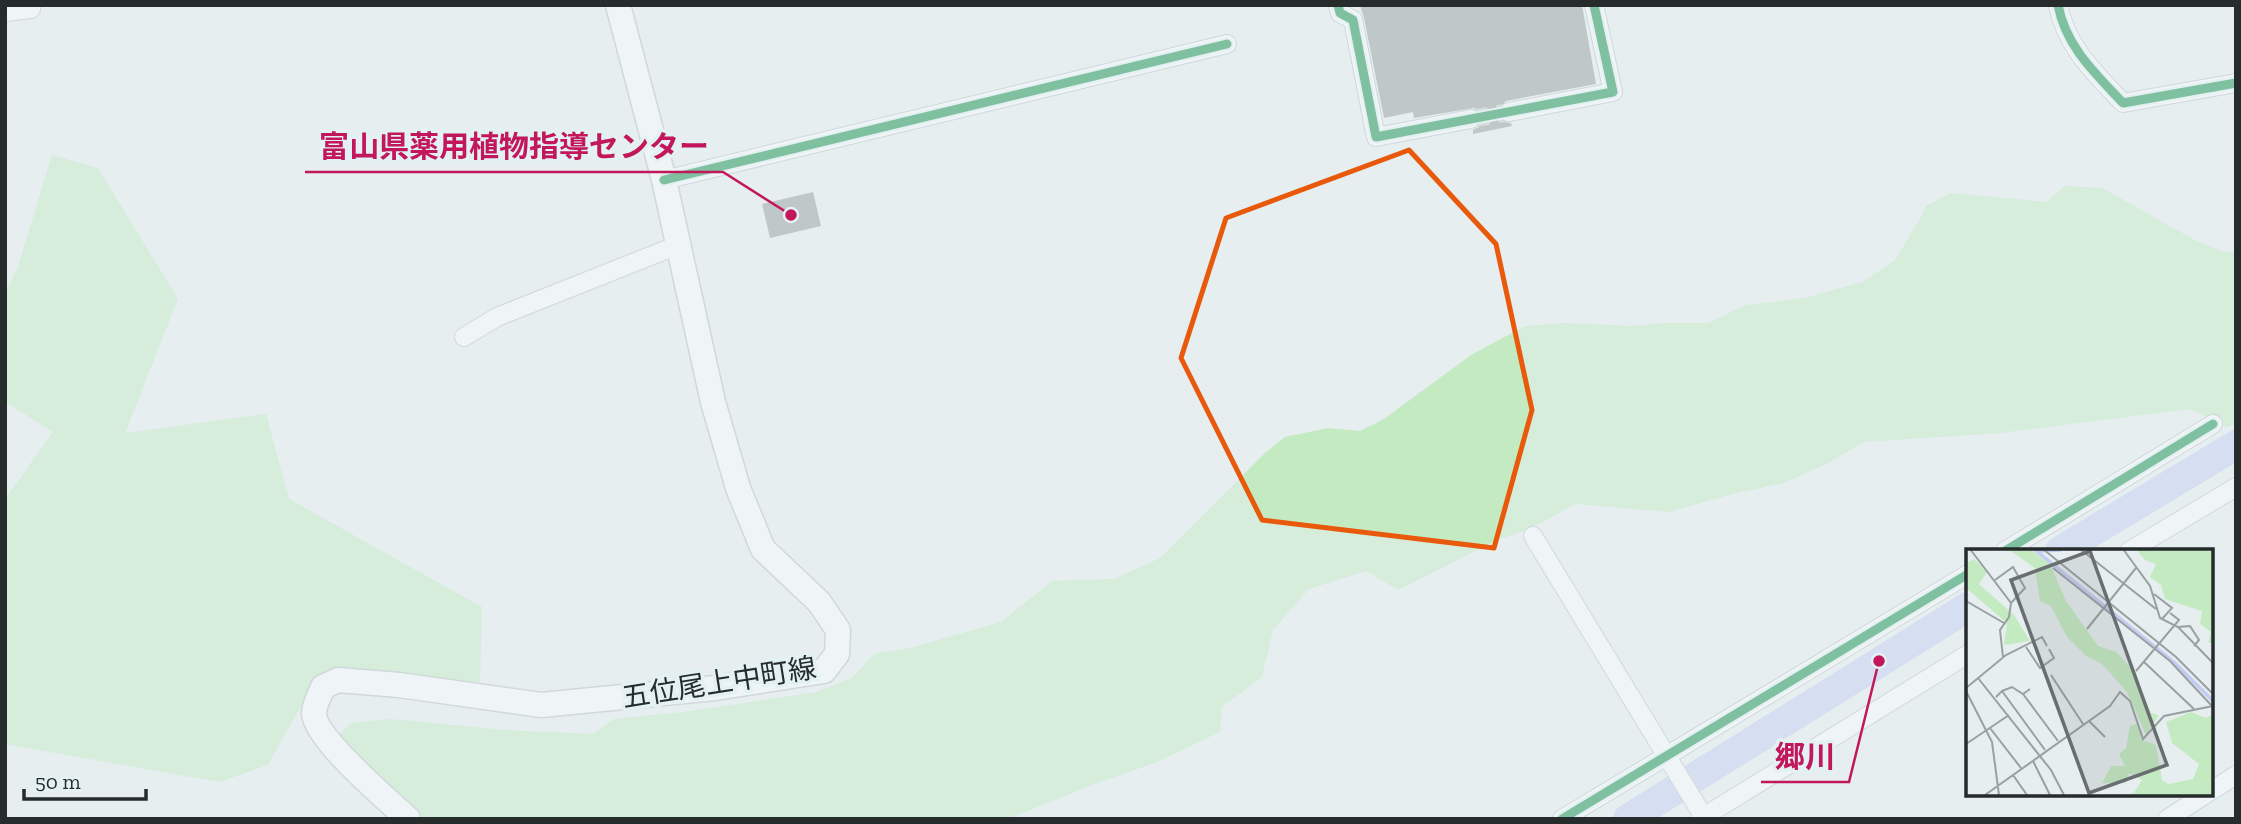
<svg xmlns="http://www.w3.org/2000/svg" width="2241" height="824" font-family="'Zilla Slab','Noto Sans JP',serif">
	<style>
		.green { fill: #c4eac1 }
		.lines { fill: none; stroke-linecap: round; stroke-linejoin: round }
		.river { stroke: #c3cdf3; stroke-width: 30 }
		.building { fill: #919797 }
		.minor-tunnel { stroke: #c0c7c9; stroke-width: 18; stroke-dasharray: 18 9; stroke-linecap: butt }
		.minor-casing { stroke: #b7bcbe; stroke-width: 20 }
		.secondary-casing { stroke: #b7bcbe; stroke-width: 27 }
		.minor { stroke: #fbfcfd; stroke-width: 18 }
		.secondary { stroke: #fbfcfd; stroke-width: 24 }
		.cycleway-casing { stroke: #e3f1f3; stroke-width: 13 }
		.cycleway { stroke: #00873e; stroke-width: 9 }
		.marked { fill: none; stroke: #e8590c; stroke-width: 5; stroke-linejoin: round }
		.labels { text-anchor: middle; stroke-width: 7; stroke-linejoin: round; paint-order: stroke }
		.street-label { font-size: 28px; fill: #262b2c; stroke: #e3f1f3 }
		.inset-river { fill: none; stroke: #c3cdf3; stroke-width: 3.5 }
		.inset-road { fill: none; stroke: #99a0a2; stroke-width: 2 }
		.view { fill: #696f71; fill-opacity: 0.15; stroke: #696f71; stroke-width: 3.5 }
		.inset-edge { fill: none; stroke: #262b2c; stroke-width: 3.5 }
		.leader { fill: none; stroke: #c2185b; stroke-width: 2.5 }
		.callout-dot { fill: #c2185b; stroke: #e3f1f3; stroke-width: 2.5 }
		.callout-label { font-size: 30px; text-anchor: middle; font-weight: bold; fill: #c2185b; stroke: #e3f1f3; stroke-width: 7; stroke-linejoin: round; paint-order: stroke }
	</style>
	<rect width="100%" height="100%" fill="#e6eef0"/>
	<g class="green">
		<polygon points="52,155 98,168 178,299 125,433 266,414 289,499 482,607 480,682 319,673 268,765 219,782 5,744 5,499 53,432 5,402 5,293 18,267"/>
		<polygon points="2065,186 2102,188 2193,239 2222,251 2236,253 2236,423 2227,427 2190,409 2000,433 1864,442 1826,464 1784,483 1733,494 1668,512 1576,504 1525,531 1497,540 1398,590 1366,571 1309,589 1273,630 1262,677 1222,707 1220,732 1157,762 1095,784 1008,819 415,819 335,738 352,723 390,719 505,730 593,734 614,719 691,711 816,692 852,678 874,654 910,648 1001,622 1052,581 1114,579 1160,558 1265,453 1285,437 1328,428 1360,431 1384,419 1471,355 1525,326 1566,323 1632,326 1666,323 1708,323 1746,305 1804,298 1863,282 1895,260 1921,217 1926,206 1951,193 2046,202"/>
	</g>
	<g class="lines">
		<g class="river">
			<polyline points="2060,551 2236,445"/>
			<polyline points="1628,819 1968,607"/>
		</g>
	</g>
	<g class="building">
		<polygon points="1360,5 1582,5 1596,84 1506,101 1499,108 1498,115 1505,122 1511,123 1512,126 1473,134 1473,130 1479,127 1482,118 1479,111 1474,108 1414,118 1413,112 1384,118 1364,18"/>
		<polygon points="813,192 821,226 770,238 762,204"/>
	</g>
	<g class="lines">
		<polyline class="minor-tunnel" points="1471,119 1509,112"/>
		<g class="minor-casing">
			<g id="minor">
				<polyline points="1338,5 1340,13 1353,20 1376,137 1471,119"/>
				<path d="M2058,5C2066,47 2095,73 2123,103L2236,83"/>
				<polyline points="5,12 31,9 30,5"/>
				<polyline points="1509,112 1613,92 1594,5"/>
				<polyline points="664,180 1227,44"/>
				<polyline points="464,337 497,317 678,245"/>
				<polyline points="1533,536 1705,819"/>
				<polyline points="2005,551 2213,424"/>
				<polyline points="2129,551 2236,487"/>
				<polyline points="2211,791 2236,775"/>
				<polyline points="1562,819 1968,574"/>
				<polyline points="1700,819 1968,654"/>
				<polyline points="2167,819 2206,794"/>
			</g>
		</g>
		<g class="secondary-casing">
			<path id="secondary" d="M408,819C388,800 314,738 314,713C314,705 320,695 323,687L338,680L399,685L541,705L715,688L824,671L837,654L838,630L819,602L763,549L738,488L713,402L664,180L618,5"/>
		</g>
		<use href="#minor" class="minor"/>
		<use href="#secondary" class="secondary"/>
		<g class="cycleway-casing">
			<g id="cycleway">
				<polyline points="1338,5 1340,13 1353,20 1376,137 1613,92 1594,5"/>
				<path d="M2058,5C2066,47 2095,73 2123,103L2236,83"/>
				<polyline points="664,180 1227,44"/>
				<polyline points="2005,551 2213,424"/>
				<polyline points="1562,819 1968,574"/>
			</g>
		</g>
		<use href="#cycleway" class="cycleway"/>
	</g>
	<path d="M0 0H2241V824H0ZM1409,150L1496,244L1532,410L1494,548L1262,520L1181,358L1226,218Z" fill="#e6eef0" fill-opacity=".55" fill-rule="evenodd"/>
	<path class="marked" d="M1409,150L1496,244L1532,410L1494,548L1262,520L1181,358L1226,218Z"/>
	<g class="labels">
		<g class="street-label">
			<text transform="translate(719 682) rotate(-9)" y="10">五位尾上中町線</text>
		</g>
	</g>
	<g transform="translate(1966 549)">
		<rect width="247" height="247" fill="#e6eef0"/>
		<path d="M42,0H64L84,15L100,52L132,97L150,103L167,121L185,164L193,166L180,186L161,143L136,115L120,107L101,88L85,57L74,52L69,19ZM170,0H247V94H242L245,83L234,75L236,62L199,50L195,36L184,28L190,15L179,11ZM0,9L3,13L8,10L21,23L13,35L48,66L64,92L38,96L41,74L0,39ZM225,163L240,169L247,165V246H158L168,244L176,231L163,224L160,234H136L145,217H159L153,205L160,199L164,177L171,175L176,191L190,196L196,231L203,235L227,230L233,215L206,194L200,173Z" fill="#c4eac1"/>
		<path class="inset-river" d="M68,0L209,114L247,152M70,2L95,1"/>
		<path class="inset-road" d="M4,0L45,54L43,68L34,81L37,108M77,0L210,108L247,145M114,0L190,60M157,0L184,37L194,69L212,78L247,114M87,19L204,112L246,157M29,31L47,18L59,39L45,54M188,45L206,59L196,70M0,52L38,74M212,78L224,77L233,91L228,97M121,80L170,19M60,98L74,119L88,109L83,100M178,113L228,160M170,122L213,71L204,64M85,126L117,175M12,129L85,221L98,246M0,139L40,106L76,88L81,97M0,142L26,193L33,246M36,142L46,138L57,145L64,140M57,145L92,192M30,148L36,142L79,201M123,172L139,188M24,179L55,219M0,195L43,166M67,212L84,246M47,226L61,246M19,246L144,157L154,143L164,152L177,190L198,167L247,157"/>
		<path class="view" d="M124,2L201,216L123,244L45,31Z"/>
		<rect width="247" height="247" class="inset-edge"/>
	</g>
	<path class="leader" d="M791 215L723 172H305M1879 661L1849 782H1761"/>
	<g class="callout-dot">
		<circle cx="791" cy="215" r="7"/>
		<circle cx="1879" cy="661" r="7"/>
	</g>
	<g class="callout-label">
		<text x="514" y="157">富山県薬用植物指導センター</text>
		<text x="1805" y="767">郷川</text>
	</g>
	<rect width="2241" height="824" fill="none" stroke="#262b2c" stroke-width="14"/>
	<path d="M24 789v10h122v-10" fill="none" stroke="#262b2c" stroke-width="3.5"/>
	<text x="35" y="789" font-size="21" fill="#262b2c" stroke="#e3f1f3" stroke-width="5" paint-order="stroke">50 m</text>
</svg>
